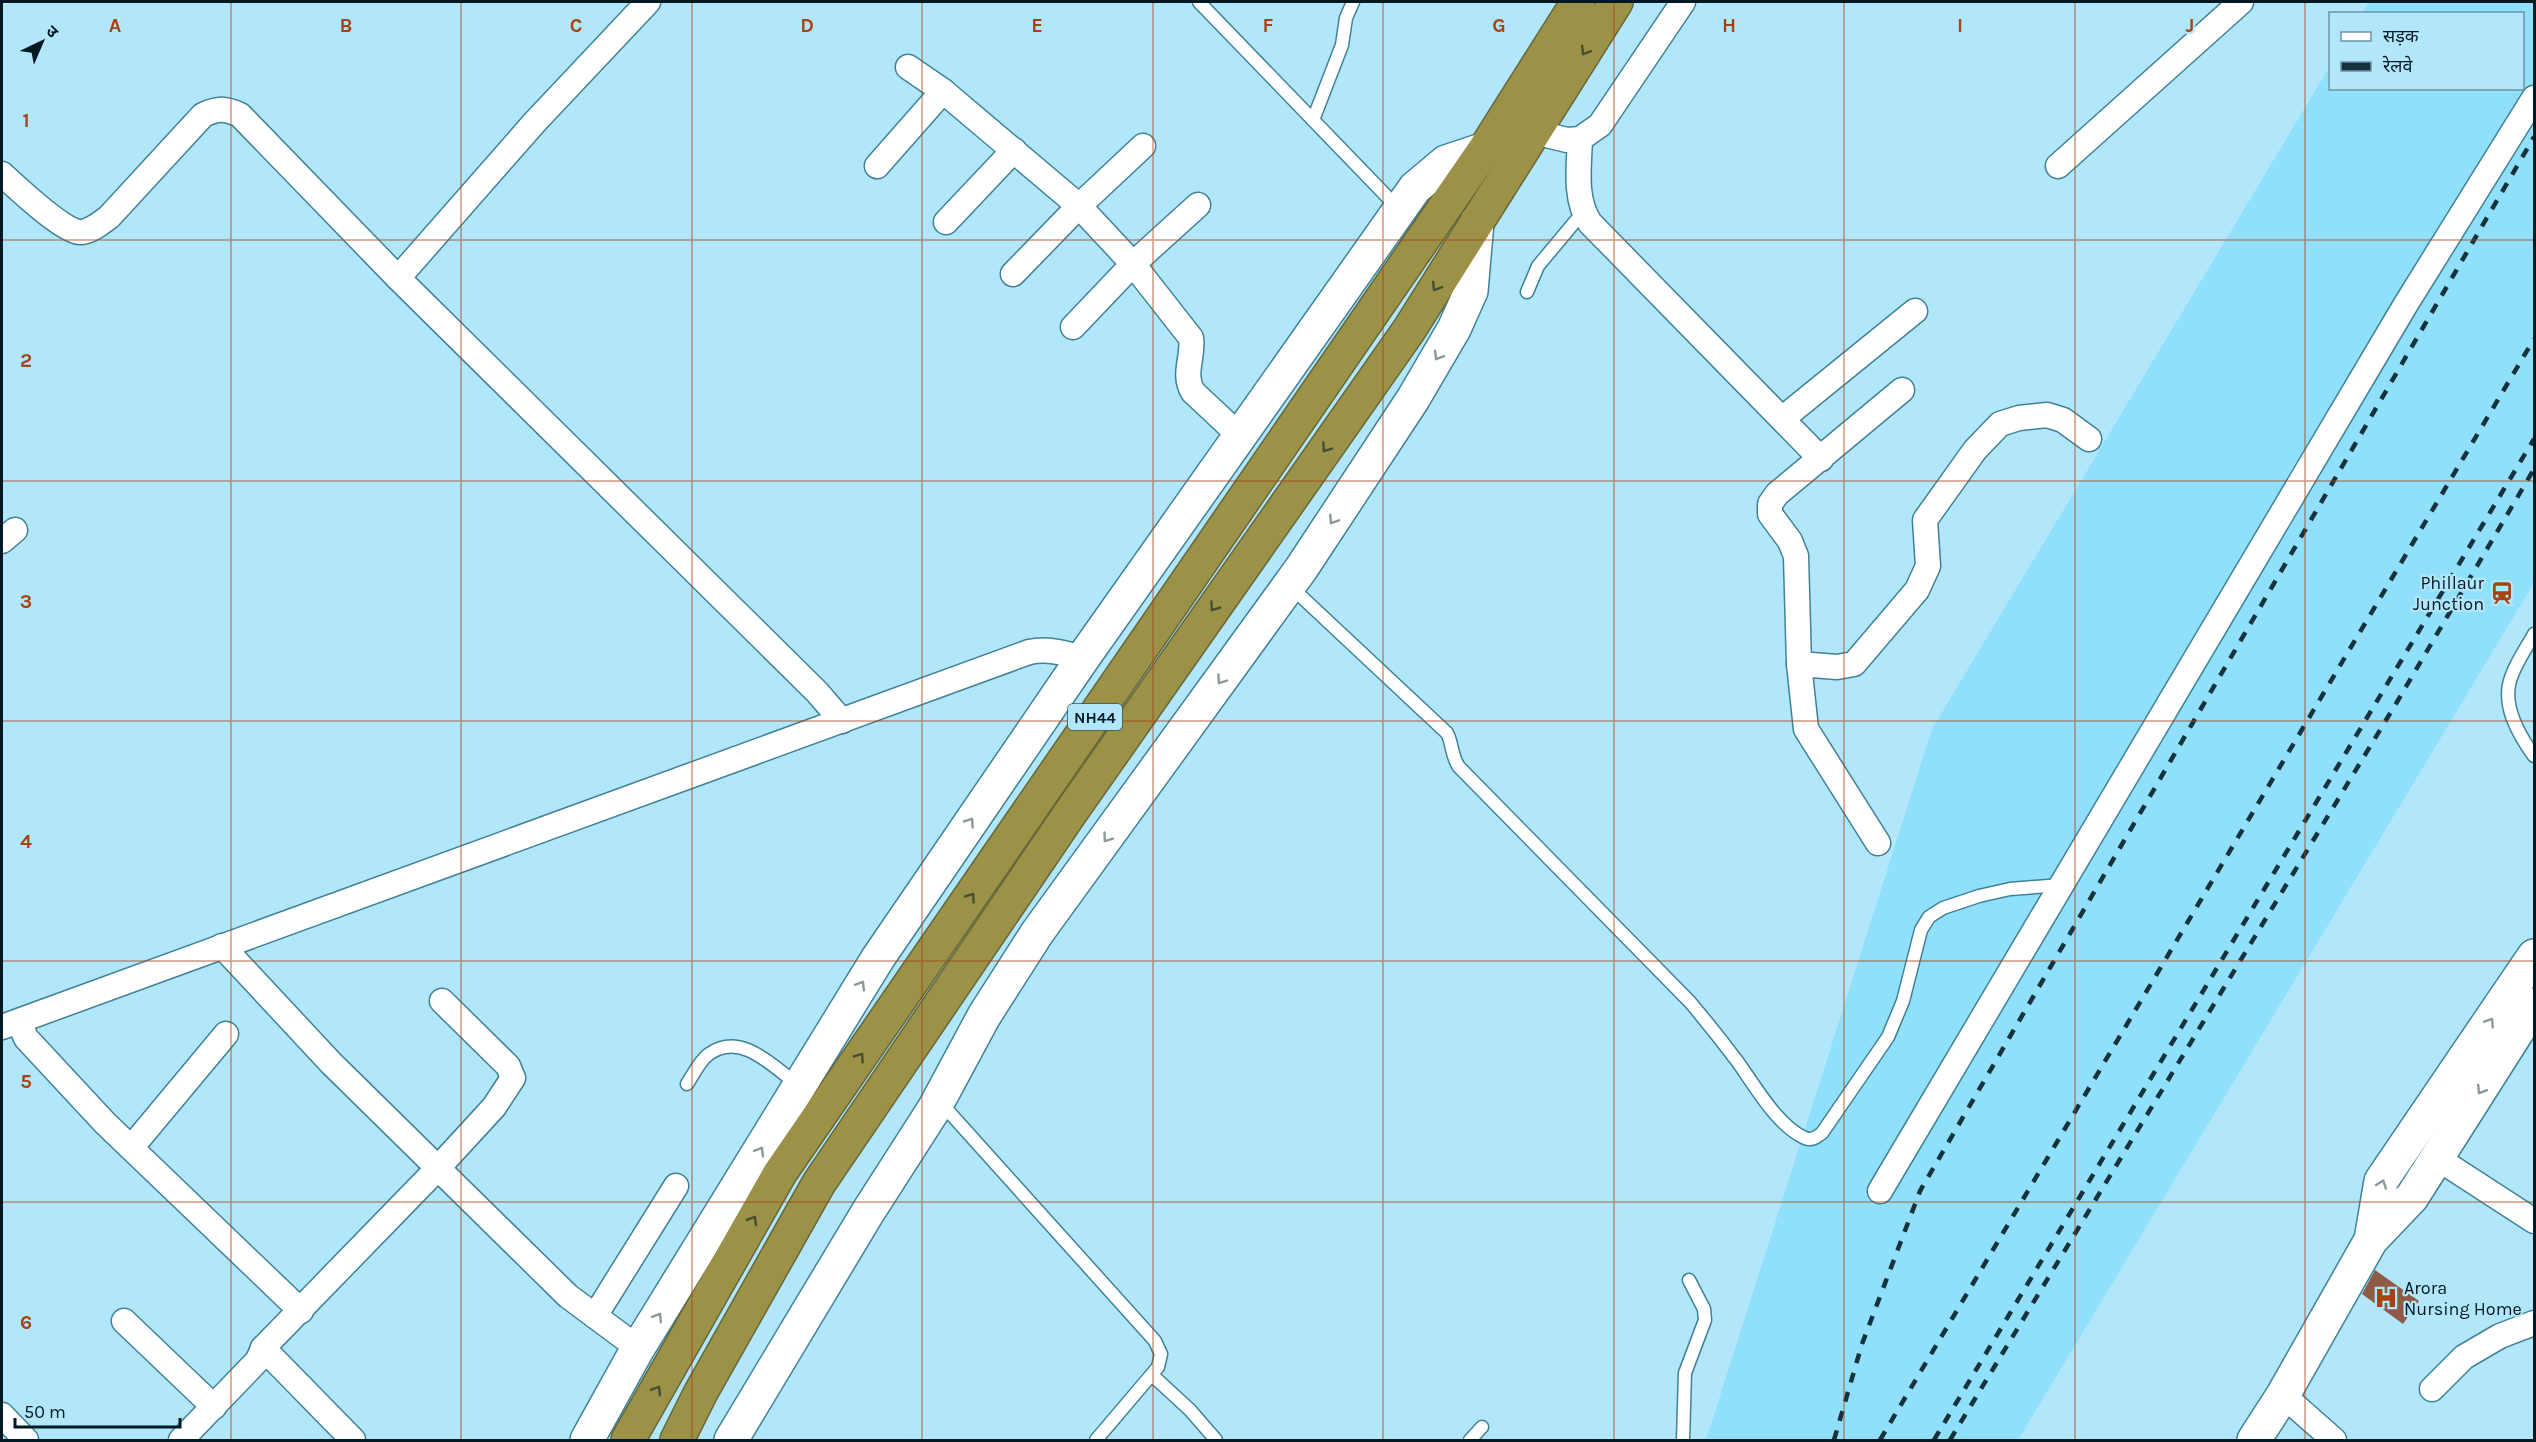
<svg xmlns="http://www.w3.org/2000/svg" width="2536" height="1442" font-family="Karla,'Noto Sans Devanagari',sans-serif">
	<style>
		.built { fill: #91e0fb }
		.building { fill: #8f5b47 }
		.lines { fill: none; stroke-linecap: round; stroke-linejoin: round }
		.lane-casing { stroke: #3f8298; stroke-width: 15 }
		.street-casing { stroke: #3f8298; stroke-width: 27 }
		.secondary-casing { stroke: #3f8298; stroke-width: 36 }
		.highway-casing { stroke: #65673a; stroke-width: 36 }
		.lane { stroke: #fff; stroke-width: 12 }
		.street { stroke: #fff; stroke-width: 24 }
		.secondary { stroke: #fff; stroke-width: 33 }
		.highway { stroke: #9b9147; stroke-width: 33 }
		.rail { stroke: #16323c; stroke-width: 4.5; stroke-dasharray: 10 10; stroke-linecap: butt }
		.oneway { stroke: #464f33 }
		.oneway2 { stroke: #8c989c }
		.grid { fill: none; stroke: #a74312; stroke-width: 1.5; stroke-opacity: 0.55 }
		.labels { text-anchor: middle; stroke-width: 4.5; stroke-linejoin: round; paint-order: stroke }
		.shield { fill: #b2e7fb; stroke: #355763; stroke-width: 1.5 }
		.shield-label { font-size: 16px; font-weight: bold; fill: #001922 }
		.poi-label { font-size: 18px; fill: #001922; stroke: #b2e7fb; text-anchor: end }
		.grid-label { font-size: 20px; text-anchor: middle; font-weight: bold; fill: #a74312; stroke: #b2e7fb; stroke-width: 4.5; stroke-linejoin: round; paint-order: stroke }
	</style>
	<rect width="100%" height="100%" fill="#b2e7fb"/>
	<polygon class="built" points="2369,2 2534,2 2534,583 2018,1440 1706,1440 1932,729 2330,66 2330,88 2522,88 2522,14 2362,13"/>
	<polygon class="building" points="2375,1270 2419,1301 2403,1324 2362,1294"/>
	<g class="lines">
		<g class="lane-casing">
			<g id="lane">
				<polyline points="1199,2 1398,208"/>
				<polyline points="1313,120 1342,45 1346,18 1353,2"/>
				<polyline points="1527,292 1538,266 1583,212"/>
				<path d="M1290,586L1447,733C1453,744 1451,756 1459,767L1690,1002C1706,1021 1722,1041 1737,1061C1754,1084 1777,1126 1805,1138C1812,1141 1816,1137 1822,1133L1888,1037L1903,1001L1921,930L1929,917L1943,908L1979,896L2010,889L2061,885"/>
				<path d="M2534,634C2527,647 2517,661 2512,675C2500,703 2518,734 2534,756"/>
				<path d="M687,1084C693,1075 700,1060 709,1054C741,1031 772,1066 797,1084"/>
				<polyline points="941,1103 1155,1341 1161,1354 1158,1367 1096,1440"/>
				<polyline points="1152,1375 1190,1410 1216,1440"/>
				<polyline points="1470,1440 1482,1427"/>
				<polyline points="1683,1440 1685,1373 1705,1320 1704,1309 1689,1280"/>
			</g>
		</g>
		<g class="street-casing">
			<g id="street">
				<path d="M908,67L943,91L1079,206L1133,264L1191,338C1194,357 1182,374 1193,392L1240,436"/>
				<polyline points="1534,132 1567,140 1580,139 1600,125 1683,2"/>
				<path d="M1580,139C1579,167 1574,199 1590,223L1821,459"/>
				<polyline points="877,166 943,91"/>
				<polyline points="2058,166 2241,2"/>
				<path d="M2,174C15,186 65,233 80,232C90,232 101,223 109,217L203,115C218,108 225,108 240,115L398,278L817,692L842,721"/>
				<polyline points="946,222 1014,150"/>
				<polyline points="1013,274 1079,206 1143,146"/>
				<polyline points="398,278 534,123 648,2"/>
				<polyline points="1073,327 1133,264 1198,205"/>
				<polyline points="1782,419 1915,311"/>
				<polyline points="2,541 15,530"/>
				<polyline points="1799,664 1837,667 1854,664 1917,590 1928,566 1925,520 1975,450 2000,424 2019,418 2047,415 2063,420 2089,439"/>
				<polyline points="1878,843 1806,729 1799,664 1796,556 1790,541 1770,514 1770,504 1777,494 1902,390"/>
				<polyline points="222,946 331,1063 568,1296 638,1348"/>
				<polyline points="19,1022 26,1038 105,1123 301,1311"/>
				<path d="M2,1027L1029,652C1048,648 1064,653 1083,658"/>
				<polyline points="131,1148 226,1034"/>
				<polyline points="2437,1158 2534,1221"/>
				<polyline points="1880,1191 2406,304 2534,98"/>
				<polyline points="595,1316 676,1186"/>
				<polyline points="124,1321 214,1407"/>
				<polyline points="263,1348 353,1440"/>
				<polyline points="2432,1389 2464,1357 2500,1336 2534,1323"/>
				<polyline points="2283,1395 2334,1440"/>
				<polyline points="2,1415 26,1440"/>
				<polyline points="181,1440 258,1360 263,1348 437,1169 494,1107 513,1078 508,1066 442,1001"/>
			</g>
		</g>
		<g class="secondary-casing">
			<g id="secondary">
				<polyline points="2371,1240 2381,1181 2534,956"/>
				<polyline points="587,1440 638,1348 878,958 1083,658 1415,188 1446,162 1485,149"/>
				<polyline points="731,1440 868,1212 934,1109 984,1016 1037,933 1301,569 1413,399 1454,329 1471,291 1477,222"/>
				<polyline points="2254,1440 2283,1395 2371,1240 2412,1197 2534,1005"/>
			</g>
		</g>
		<g class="highway-casing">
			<g id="highway">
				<polyline points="628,1440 780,1173 1485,149 1578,2"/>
				<polyline points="677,1440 701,1392 819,1183 1071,812 1409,330 1616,2"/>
			</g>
		</g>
		<use href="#lane" class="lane"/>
		<use href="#street" class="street"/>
		<use href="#secondary" class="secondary"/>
		<use href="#highway" class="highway"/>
		<g class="rail">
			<polyline points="1834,1440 1862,1344 1920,1191 2534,137"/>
			<polyline points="1880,1440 2534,339"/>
			<polyline points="1934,1440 2534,439"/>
			<polyline points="1950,1440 2397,702 2534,469"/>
		</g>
	</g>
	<defs><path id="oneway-chevron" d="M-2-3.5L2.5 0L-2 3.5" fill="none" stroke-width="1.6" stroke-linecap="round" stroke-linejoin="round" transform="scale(1.5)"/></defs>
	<g class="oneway">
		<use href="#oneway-chevron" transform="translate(1585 51) rotate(122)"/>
		<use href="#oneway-chevron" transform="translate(1436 287) rotate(122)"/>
		<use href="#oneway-chevron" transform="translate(1326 448) rotate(125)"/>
		<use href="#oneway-chevron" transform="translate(1214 607) rotate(125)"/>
		<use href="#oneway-chevron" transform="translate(971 897) rotate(-55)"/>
		<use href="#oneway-chevron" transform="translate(860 1057) rotate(-55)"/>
		<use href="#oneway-chevron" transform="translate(753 1220) rotate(-60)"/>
		<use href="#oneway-chevron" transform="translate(657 1390) rotate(-60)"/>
	</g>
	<g class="oneway2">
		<use href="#oneway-chevron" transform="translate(1438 356) rotate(121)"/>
		<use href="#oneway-chevron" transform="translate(1333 520) rotate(123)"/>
		<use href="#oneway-chevron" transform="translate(1221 680) rotate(125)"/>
		<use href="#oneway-chevron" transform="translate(970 822) rotate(-55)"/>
		<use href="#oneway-chevron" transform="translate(1107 838) rotate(126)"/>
		<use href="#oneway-chevron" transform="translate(861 985) rotate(-59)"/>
		<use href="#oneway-chevron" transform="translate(2490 1022) rotate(-56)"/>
		<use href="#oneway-chevron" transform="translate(2481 1090) rotate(122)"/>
		<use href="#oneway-chevron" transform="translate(760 1151) rotate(-59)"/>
		<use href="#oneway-chevron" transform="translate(2382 1184) rotate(-70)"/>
		<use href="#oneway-chevron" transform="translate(658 1317) rotate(-58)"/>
	</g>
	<path class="grid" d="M231,2V1440M461,2V1440M692,2V1440M922,2V1440M1153,2V1440M1383,2V1440M1614,2V1440M1844,2V1440M2075,2V1440M2305,2V1440M2,240H2534M2,481H2534M2,721H2534M2,961H2534M2,1202H2534"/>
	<defs>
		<g id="station-bare" transform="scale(1.8)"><path d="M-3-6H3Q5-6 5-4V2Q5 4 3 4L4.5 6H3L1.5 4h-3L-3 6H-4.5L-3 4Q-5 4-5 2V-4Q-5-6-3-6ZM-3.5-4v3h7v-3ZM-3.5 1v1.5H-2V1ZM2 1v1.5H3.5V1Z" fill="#a74312" stroke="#b2e7fb" stroke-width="2.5" paint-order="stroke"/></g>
		<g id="hospital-bare" transform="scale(1.8)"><path d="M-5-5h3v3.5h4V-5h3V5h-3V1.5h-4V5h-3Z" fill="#a74312" stroke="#b2e7fb" stroke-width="2.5" paint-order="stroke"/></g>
	</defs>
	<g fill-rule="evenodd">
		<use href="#station-bare" x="2502" y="593"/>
		<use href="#hospital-bare" x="2386" y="1298"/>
	</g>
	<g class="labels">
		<rect class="shield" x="1068" y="704" width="54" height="26" rx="4.5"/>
		<g class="shield-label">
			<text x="1095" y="723">NH44</text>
		</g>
		<g class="poi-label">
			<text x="2484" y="589">Phillaur<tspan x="2484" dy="21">Junction</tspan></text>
			<text x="2404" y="1294" text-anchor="start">Arora<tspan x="2404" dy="21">Nursing Home</tspan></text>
		</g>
	</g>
	<g class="grid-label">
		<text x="115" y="32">A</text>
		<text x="346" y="32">B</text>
		<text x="576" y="32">C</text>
		<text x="807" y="32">D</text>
		<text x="1037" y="32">E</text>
		<text x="1268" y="32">F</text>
		<text x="1499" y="32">G</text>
		<text x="1729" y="32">H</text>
		<text x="1960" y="32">I</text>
		<text x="2190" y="32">J</text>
		<text x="26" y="127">1</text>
		<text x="26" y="367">2</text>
		<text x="26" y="608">3</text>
		<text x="26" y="848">4</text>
		<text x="26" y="1088">5</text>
		<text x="26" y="1329">6</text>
	</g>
	<rect width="2536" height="1442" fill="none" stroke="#001922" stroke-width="6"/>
	<rect x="2329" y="12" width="195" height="78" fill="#b2e7fb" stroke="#6b95a4" stroke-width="1.5"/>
	<rect x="2341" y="32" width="30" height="9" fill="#ffffff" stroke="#6b95a4" stroke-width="1.5"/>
	<text x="2383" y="42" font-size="18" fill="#001922">सड़क</text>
	<rect x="2341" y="62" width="30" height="9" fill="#16323c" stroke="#6b95a4" stroke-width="1.5"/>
	<text x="2383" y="72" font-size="18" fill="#001922">रेलवे</text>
	<g transform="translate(42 42) rotate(44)" stroke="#b2e7fb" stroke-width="4.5" paint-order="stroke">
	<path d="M0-4.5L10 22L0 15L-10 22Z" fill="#001922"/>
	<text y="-9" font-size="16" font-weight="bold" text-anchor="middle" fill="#001922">उ</text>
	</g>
	<path d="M15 1418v9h165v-9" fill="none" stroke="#001922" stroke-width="3"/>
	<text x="24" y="1418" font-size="18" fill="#001922" stroke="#b2e7fb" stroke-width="4.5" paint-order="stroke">50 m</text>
</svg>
